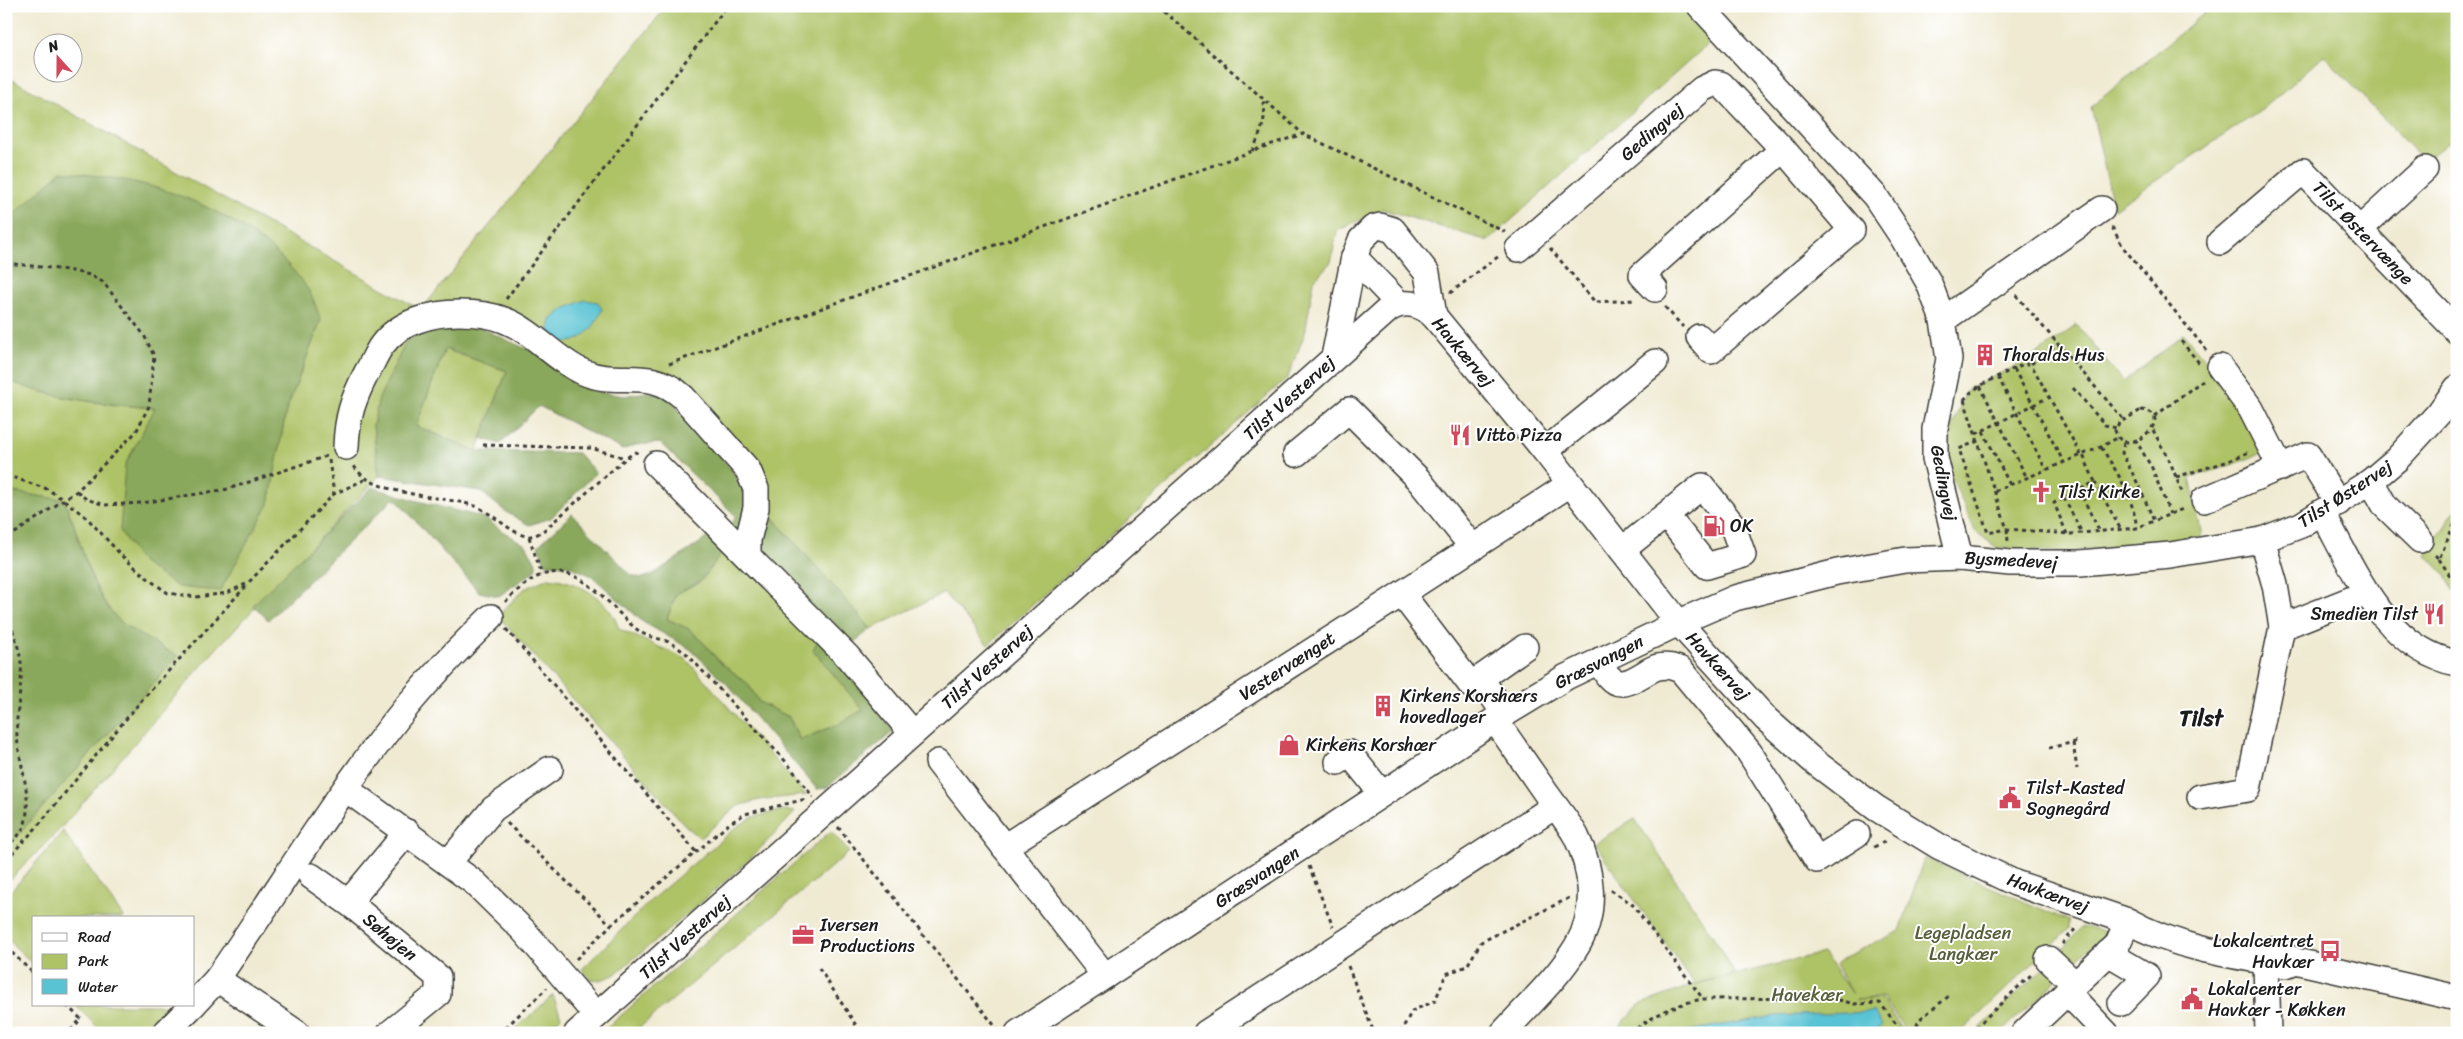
<svg xmlns="http://www.w3.org/2000/svg" width="2463" height="1039" font-family="Sriracha,sans-serif">
	<style>
		.green { fill: #aec266; stroke: #656f41 }
		.forest { fill: #8aa85b; stroke: #53623c }
		.water { fill: #59c3d4; stroke: #3a7078 }
		.lines { fill: none; stroke-linecap: round; stroke-linejoin: round }
		.minor-casing { stroke: #3c3b37; stroke-width: 28 }
		.path { stroke: #3c3b37; stroke-width: 3; stroke-dasharray: 4 4; stroke-linecap: butt }
		.minor { stroke: #fff; stroke-width: 25 }
		.labels { text-anchor: middle; stroke-width: 4; stroke-linejoin: round; paint-order: stroke }
		.street-label { font-size: 18px; fill: #1c1c1c; stroke: #fff }
		.poi-label { font-size: 18px; fill: #1c1c1c; stroke: #fff; text-anchor: start }
		.park-label { font-size: 18px; fill: #565e3a; stroke: #fff }
		.district-label { font-size: 22px; font-weight: bold; fill: #1c1c1c; stroke: #fff }
	</style>
	<rect width="100%" height="100%" fill="#fff"/>
	<filter id="ink" filterUnits="userSpaceOnUse"><feTurbulence type="fractalNoise" baseFrequency=".02" numOctaves="2"/><feDisplacementMap in="SourceGraphic" scale="10" xChannelSelector="R" yChannelSelector="G"/><feConvolveMatrix kernelMatrix="1 2 1 2 8 2 1 2 1" color-interpolation-filters="sRGB"/></filter>
	<filter id="wash" filterUnits="userSpaceOnUse"><feTurbulence type="fractalNoise" baseFrequency=".0096" numOctaves="4" result="noise"/><feDisplacementMap in="SourceGraphic" scale="20" xChannelSelector="R" yChannelSelector="G"/><feGaussianBlur stdDeviation="1.12" result="paint"/><feColorMatrix in="noise" values="0 0 0 0 0 0 0 0 0 0 0 0 0 0 0 0 0 1.4 0 .05"/><feComposite in="paint" operator="in"/></filter>
	<g filter="url(#wash)">
		<rect width="100%" height="100%" fill="#efead1"/>
		<g class="green">
			<path d="M667,6H1684L1715,38L1488,241L1382,209L1337,231L1331,262L1314,280L1305,333L1288,377L988,645L944,593L871,629L767,511L684,389L602,370L536,335L421,311L379,399L373,425L379,476L218,647L61,828L6,884V848L177,657C160,646 139,637 124,625C88,594 83,541 64,500L6,491V379C46,398 111,406 156,408L125,465L269,504L286,411L321,320L62,171L6,221V76L421,310Z"/>
			<polygon points="2213,6 2457,6 2457,135 2424,162 2324,55 2263,109 2114,209 2091,107"/>
			<polygon points="2077,325 2123,382 2184,334 2218,375 2265,452 2229,466 2190,477 2202,536 2148,544 2062,552 1997,548 1975,531 1949,471 1945,442 1967,390 2028,360"/>
			<polygon points="445,349 507,371 477,451 416,426"/>
			<polygon points="2457,509 2457,596 2444,574 2426,555 2435,538 2445,529 2450,516"/>
			<polygon points="726,547 819,637 814,650 863,710 839,724 800,740 789,717 759,702 748,684 720,662 702,641 689,630 667,619 676,594 701,581"/>
			<path d="M548,578C577,580 610,599 619,629L686,659L806,795L759,800L738,806L700,838L685,825L498,616L524,589Z"/>
			<path d="M785,810L795,812C742,872 675,924 614,975L601,980L589,979L582,969L651,900L735,828L753,817Z"/>
			<polygon points="1635,819 1720,947 1735,974 1694,984 1594,843"/>
			<polygon points="63,831 124,918 34,918 34,965 6,938 6,897"/>
			<polygon points="831,831 849,852 633,1033 601,1033"/>
			<polygon points="1924,858 2069,921 2069,929 1960,1033 1907,1033 1883,997 1856,1000 1882,999 1904,1033 1614,1033 1639,1005 1693,985 1823,953 1852,994 1835,965 1845,957 1900,931"/>
			<polygon points="2082,926 2107,932 2102,942 2097,941 2068,968 2057,957"/>
			<polygon points="2044,968 2056,977 2054,983 2000,1033 1975,1033"/>
			<polygon points="553,995 561,1017 548,1033 511,1033"/>
			<polygon points="75,1005 168,1005 138,1033 103,1033"/>
		</g>
		<g class="forest">
			<path d="M62,171C87,175 113,177 138,183C202,198 272,235 309,291C314,299 317,311 321,320L286,411L269,504L220,591L178,587L141,562L120,531L125,465L155,408C109,404 47,399 6,379V221Z"/>
			<polygon points="454,323 470,323 548,359 577,381 600,392 624,396 647,392 667,396 752,493 738,530 729,529 736,516 660,443 635,445 623,450 539,406 500,444 481,438 507,371 445,349 416,426 477,451 578,453 596,473 551,518 529,525 506,512 480,491 379,476 373,425 379,398 407,340 425,331"/>
			<polygon points="372,487 414,500 485,518 502,531 526,545 536,563 536,570 499,596 479,592 397,500 393,499 268,620 253,605"/>
			<path d="M6,491L64,500C82,539 89,598 125,625C141,637 160,646 178,656L6,848Z"/>
			<polygon points="767,511 871,629 848,647 753,551"/>
			<polygon points="572,514 631,575 642,578 652,575 713,534 726,547 701,581 676,594 667,619 689,629 702,641 720,662 748,684 759,702 789,717 800,740 839,724 863,710 813,650 819,637 894,731 826,788 817,789 726,683 690,649 643,622 592,576 567,565 546,564 538,546"/>
		</g>
		<g class="water">
			<path d="M585,300L597,302L602,309C594,332 571,354 548,335L551,320L564,309Z"/>
			<polygon points="1874,1012 1882,1025 1873,1033 1676,1033 1775,1016"/>
		</g>
	</g>
	<g filter="url(#ink)">
		<g class="lines">
			<g class="minor-casing">
				<g id="minor">
					<polyline points="1700,6 1875,196 1903,238 1929,283 1943,320 1949,359 1935,429 1935,458 1960,558"/>
					<polyline points="2359,230 2425,169"/>
					<polyline points="2220,242 2303,171 2457,331"/>
					<polyline points="1518,249 1702,89 1715,83 1721,84 1783,149 1852,230 1711,351 1699,337"/>
					<polyline points="1354,257 1399,304"/>
					<polyline points="1655,289 1642,275 1783,149"/>
					<polyline points="1943,320 2102,209"/>
					<polyline points="1334,357 1354,257 1361,240 1373,228 1380,226 1393,230 1427,273 1434,316"/>
					<polyline points="2220,367 2251,409 2281,468"/>
					<path d="M346,447C347,417 353,399 367,372C372,364 376,353 382,345C399,322 432,313 459,313C475,313 489,314 504,320C534,331 554,359 583,372C619,388 647,365 683,397L748,470L756,489V508L748,540V556"/>
					<polyline points="1545,451 1655,362"/>
					<polyline points="1296,454 1349,410 1418,479 1473,548"/>
					<polyline points="656,464 847,656 912,733"/>
					<polyline points="2371,481 2385,506 2420,540"/>
					<polyline points="2204,500 2308,455 2338,503"/>
					<path d="M2322,512C2354,569 2385,650 2457,663"/>
					<polyline points="1622,550 1702,486 1732,524 1743,555 1707,566 1666,515"/>
					<polyline points="1402,594 1471,685 1525,647"/>
					<polyline points="2282,627 2367,593"/>
					<path d="M1600,660C1602,665 1605,673 1609,677C1624,694 1644,670 1658,667C1667,665 1673,667 1681,670L1749,752L1817,860L1857,834"/>
					<polyline points="1480,678 1505,714"/>
					<path d="M1495,720C1511,743 1527,766 1543,789C1554,805 1567,820 1576,836C1593,870 1597,913 1577,946C1558,978 1528,1005 1503,1033"/>
					<polyline points="938,762 1105,976"/>
					<polyline points="1338,762 1349,753 1382,794"/>
					<polyline points="346,789 475,883 523,930 596,1015"/>
					<polyline points="2200,797 2248,789 2282,627 2275,585 2262,540"/>
					<polyline points="1004,847 1389,602 1570,484"/>
					<polyline points="448,863 493,809 550,769"/>
					<polyline points="311,876 353,906"/>
					<polyline points="2108,953 2147,976 2121,1003"/>
					<polyline points="2281,954 2296,961 2457,998"/>
					<polyline points="2048,959 2075,984"/>
					<polyline points="217,979 297,1033"/>
					<polyline points="2067,992 2106,1033"/>
					<path d="M194,1004L217,979C280,888 338,791 408,705C434,674 462,645 491,617"/>
					<polyline points="165,1033 193,1005"/>
					<polyline points="390,1033 438,994 438,977 353,906 353,897 407,832"/>
					<path d="M577,1033L1389,309C1405,299 1421,304 1434,316L1545,451L1678,622L1766,719L1812,760L1876,808L1940,847L2015,883L2128,921C2176,948 2233,956 2286,965L2296,961"/>
					<polyline points="1018,1033 1495,720 1566,677 1691,617 1735,598 1837,572 1905,560 1960,558 2010,563 2080,563 2170,555 2262,540 2301,525 2371,481 2397,459 2439,413 2457,388"/>
					<polyline points="1206,1033 1555,806"/>
					<polyline points="2024,1033 2117,945 2128,921"/>
					<polyline points="2268,1033 2266,962 2269,950"/>
				</g>
			</g>
			<g class="path">
				<polyline points="1158,6 1303,134"/>
				<path d="M1252,151C1260,136 1268,116 1263,100"/>
				<polyline points="2112,227 2123,247 2207,351"/>
				<polyline points="1550,248 1595,302 1636,300"/>
				<polyline points="6,263 67,270 90,275 103,282 144,335 154,356 149,406 136,432 77,491 6,539"/>
				<polyline points="1450,293 1499,256"/>
				<polyline points="2016,295 2058,344"/>
				<polyline points="506,299 727,6"/>
				<polyline points="1665,307 1683,327"/>
				<polyline points="2181,341 2200,364"/>
				<polyline points="669,364 1266,146 1303,134 1505,232"/>
				<polyline points="2014,369 2064,463"/>
				<polyline points="1998,377 2046,470"/>
				<polyline points="1980,386 2027,478"/>
				<polyline points="2073,388 2105,425 2116,428"/>
				<polyline points="1964,400 2007,529 2008,541"/>
				<path d="M1964,400C1974,385 2007,373 2023,364H2031"/>
				<path d="M2141,410C2181,413 2123,465 2115,430L2119,423Z"/>
				<polyline points="2155,416 2203,380"/>
				<polyline points="2153,430 2171,464 2183,495"/>
				<polyline points="1983,431 2010,485"/>
				<polyline points="1976,434 2049,397"/>
				<polyline points="2135,439 2152,468 2170,514"/>
				<polyline points="1978,441 1959,449 1988,533 2007,529 2070,534 2137,528 2185,508"/>
				<polyline points="2124,443 2122,453 2139,486 2154,521"/>
				<polyline points="483,445 591,448 625,458"/>
				<path d="M2101,447C2119,475 2132,495 2137,528"/>
				<polyline points="2081,455 2031,364 2058,344 2124,420"/>
				<polyline points="329,460 334,494"/>
				<path d="M354,466C373,497 443,495 475,506C490,511 513,535 527,536C532,537 537,534 542,532L626,458L636,452L638,453"/>
				<polyline points="6,475 47,489 64,500 88,519 123,557 151,581 168,593 196,597 227,593 248,583 334,494 366,479"/>
				<polyline points="2176,477 2226,462 2249,452"/>
				<polyline points="2095,482 2121,530"/>
				<polyline points="2079,490 2100,532"/>
				<polyline points="77,491 86,499 105,505 142,503 228,489 327,456"/>
				<polyline points="1995,491 2101,447 2117,438"/>
				<polyline points="2064,498 2082,533"/>
				<polyline points="2067,534 2054,503 2095,482 2083,455"/>
				<polyline points="529,537 542,575"/>
				<polyline points="2435,555 2439,559 2457,518"/>
				<polyline points="2439,559 2457,586"/>
				<path d="M505,602C516,592 527,580 542,575C583,561 611,610 639,631C648,638 661,638 671,643C676,646 681,650 687,654L788,764L813,797"/>
				<path d="M6,615C13,630 19,646 21,663C23,687 15,711 17,736C19,763 31,791 26,819C24,832 16,839 6,846"/>
				<polyline points="506,629 696,852"/>
				<polyline points="2073,743 2077,769"/>
				<polyline points="2049,748 2079,741"/>
				<polyline points="507,823 611,925"/>
				<polyline points="838,827 998,1030"/>
				<polyline points="1874,847 1888,840"/>
				<polyline points="6,860 36,828 141,701 246,586"/>
				<polyline points="1309,866 1333,927"/>
				<polyline points="1611,890 1632,904 1703,999"/>
				<polyline points="2062,944 2078,926"/>
				<polyline points="6,955 10,951 34,974"/>
				<polyline points="576,959 611,925 730,823 745,814 806,799"/>
				<polyline points="1348,966 1374,1033"/>
				<polyline points="819,968 861,1033"/>
				<polyline points="66,1005 81,1019 68,1033"/>
				<polyline points="737,1031 738,1033"/>
				<polyline points="500,1033 547,988"/>
				<polyline points="1400,1033 1412,1011 1435,1001 1446,974 1467,966 1481,942 1569,898"/>
				<path d="M1631,1033C1651,1016 1678,1003 1703,999L1832,998L1854,1004L1880,1003L1903,1033"/>
				<polyline points="1913,1033 1920,1019 1949,996"/>
				<polyline points="1970,1033 2033,973"/>
			</g>
			<use href="#minor" class="minor"/>
		</g>
	</g>
	<defs>
		<g id="building-bare" transform="scale(1.725)"><path d="M-4-6H4V6H1V3H-1V6H-4ZM-2.5-4.3h1.7v1.8h-1.7ZM.8-4.3h1.7v1.8H.8ZM-2.5-1h1.7V.8h-1.7ZM.8-1h1.7V.8H.8Z" fill="#d1495b" stroke="#fff" stroke-width="2.5" paint-order="stroke"/></g>
		<g id="restaurant-bare" transform="scale(1.725)"><path d="M-5-6h1v4h1v-4h1v4h1v-4h1v5L-1.5 .5V6h-2V.5L-5-1ZM5-6V6H3V1.5H1.5Q1.5-4 5-6Z" fill="#d1495b" stroke="#fff" stroke-width="2.5" paint-order="stroke"/></g>
		<g id="church-bare" transform="scale(1.725)"><path d="M-1.2-6h2.4v3.5h3.3v2.4h-3.3V6h-2.4V-.1h-3.3v-2.4h3.3Z" fill="#d1495b" stroke="#fff" stroke-width="2.5" paint-order="stroke"/></g>
		<g id="fuel-bare" transform="scale(1.725)"><path d="M-5.5-6h7V0h2V4h1.3V-2.5L3-4.5l.8-.8L6-3V5H2.5V1h-1V6h-7ZM-4.2-4.7v3.2H.2V-4.7Z" fill="#d1495b" stroke="#fff" stroke-width="2.5" paint-order="stroke"/></g>
		<g id="shop-bare" transform="scale(1.725)"><path d="M-5-2.5h2.3a2.7 3.5 0 0 1 5.4 0H5L5.5 6h-11ZM-1.5-2.5h3a1.5 2.3 0 0 0-3 0Z" fill="#d1495b" stroke="#fff" stroke-width="2.5" paint-order="stroke"/></g>
		<g id="civic-bare" transform="scale(1.725)"><path d="M-.6-6.5H3V-4.5H.6V-3L4-1V1h2V6H-6V1h2V-1L-.6-3ZM-1.2 2.5V6h2.4V2.5Z" fill="#d1495b" stroke="#fff" stroke-width="2.5" paint-order="stroke"/></g>
		<g id="office-bare" transform="scale(1.725)"><path d="M-6-3h4V-5.5h4V-3h4V5H-6ZM-1-4.5V-3h2v-1.5ZM-6 0V1H6V0Z" fill="#d1495b" stroke="#fff" stroke-width="2.5" paint-order="stroke"/></g>
		<g id="bus-bare" transform="scale(1.725)"><path d="M-5-6H5V4H4V6H2V4H-2V6H-4V4H-5ZM-3.5-4V0h7V-4ZM-3.5 1.2v1.5H-2V1.2ZM2 1.2v1.5H3.5V1.2Z" fill="#d1495b" stroke="#fff" stroke-width="2.5" paint-order="stroke"/></g>
	</defs>
	<g fill-rule="evenodd">
		<use href="#building-bare" x="1985" y="355"/>
		<use href="#restaurant-bare" x="1460" y="435"/>
		<use href="#church-bare" x="2041" y="492"/>
		<use href="#fuel-bare" x="1714" y="526"/>
		<use href="#restaurant-bare" x="2434" y="614"/>
		<use href="#building-bare" x="1383" y="706"/>
		<use href="#shop-bare" x="1289" y="745"/>
		<use href="#civic-bare" x="2010" y="798"/>
		<use href="#office-bare" x="803" y="935"/>
		<use href="#bus-bare" x="2330" y="951"/>
		<use href="#civic-bare" x="2192" y="999"/>
	</g>
	<g class="labels">
		<g class="street-label">
			<text transform="translate(1652 132) rotate(-41)" y="6">Gedingvej</text>
			<text transform="translate(2363 233) rotate(46)" y="6">Tilst Østervænge</text>
			<text transform="translate(1463 352) rotate(50)" y="6">Havkærvej</text>
			<text transform="translate(1289 398) rotate(-42)" y="6">Tilst Vestervej</text>
			<text transform="translate(1944 483) rotate(79)" y="6">Gedingvej</text>
			<text transform="translate(2345 494) rotate(-33)" y="6">Tilst Østervej</text>
			<text transform="translate(2011 560) rotate(3)" y="6">Bysmedevej</text>
			<text transform="translate(1599 662) rotate(-27)" y="6">Græsvangen</text>
			<text transform="translate(1287 666) rotate(-33)" y="6">Vestervænget</text>
			<text transform="translate(1718 666) rotate(48)" y="6">Havkærvej</text>
			<text transform="translate(987 667) rotate(-42)" y="6">Tilst Vestervej</text>
			<text transform="translate(1257 877) rotate(-33)" y="6">Græsvangen</text>
			<text transform="translate(2048 893) rotate(20)" y="6">Havkærvej</text>
			<text transform="translate(390 937) rotate(40)" y="6">Søhøjen</text>
			<text transform="translate(685 937) rotate(-42)" y="6">Tilst Vestervej</text>
		</g>
		<g class="poi-label">
			<text x="2002" y="361">Thoralds Hus</text>
			<text x="1476" y="441">Vitto Pizza</text>
			<text x="2058" y="498">Tilst Kirke</text>
			<text x="1730" y="532">OK</text>
			<text x="2418" y="620" text-anchor="end">Smedien Tilst</text>
			<text x="1400" y="702">Kirkens Korshærs<tspan x="1400" dy="21">hovedlager</tspan></text>
			<text x="1306" y="751">Kirkens Korshær</text>
			<text x="2026" y="794">Tilst-Kasted<tspan x="2026" dy="21">Sognegård</tspan></text>
			<text x="820" y="931">Iversen<tspan x="820" dy="21">Productions</tspan></text>
			<text x="2314" y="947" text-anchor="end">Lokalcentret<tspan x="2314" dy="21">Havkær</tspan></text>
			<text x="2208" y="995">Lokalcenter<tspan x="2208" dy="21">Havkær - Køkken</tspan></text>
		</g>
		<g class="park-label">
			<text x="1963" y="939">Legepladsen<tspan x="1963" dy="21">Langkær</tspan></text>
			<text x="1807" y="1001">Havekær</text>
		</g>
		<g class="district-label">
			<text x="2201" y="726">Tilst</text>
		</g>
	</g>
	<rect width="2463" height="1039" fill="none" stroke="#fff" stroke-width="25"/>
	<rect x="32" y="916" width="162" height="90" fill="#ffffff" stroke="#a4a4a4"/>
	<rect x="42" y="933" width="25" height="8" fill="#ffffff" stroke="#a4a4a4"/>
	<text x="78" y="942" font-size="15" fill="#1c1c1c">Road</text>
	<rect x="42" y="954" width="25" height="15" fill="#aec266" stroke="#a4a4a4"/>
	<text x="78" y="966" font-size="15" fill="#1c1c1c">Park</text>
	<rect x="42" y="979" width="25" height="15" fill="#59c3d4" stroke="#a4a4a4"/>
	<text x="78" y="992" font-size="15" fill="#1c1c1c">Water</text>
	<g transform="translate(58 58) rotate(339)"><circle r="24" fill="#ffffff" stroke="#a4a4a4"/>
	<path d="M0-4L9 19L0 12L-9 19Z" fill="#d1495b"/>
	<text y="-8" font-size="14" font-weight="bold" text-anchor="middle" fill="#1c1c1c">N</text>
	</g>
</svg>
